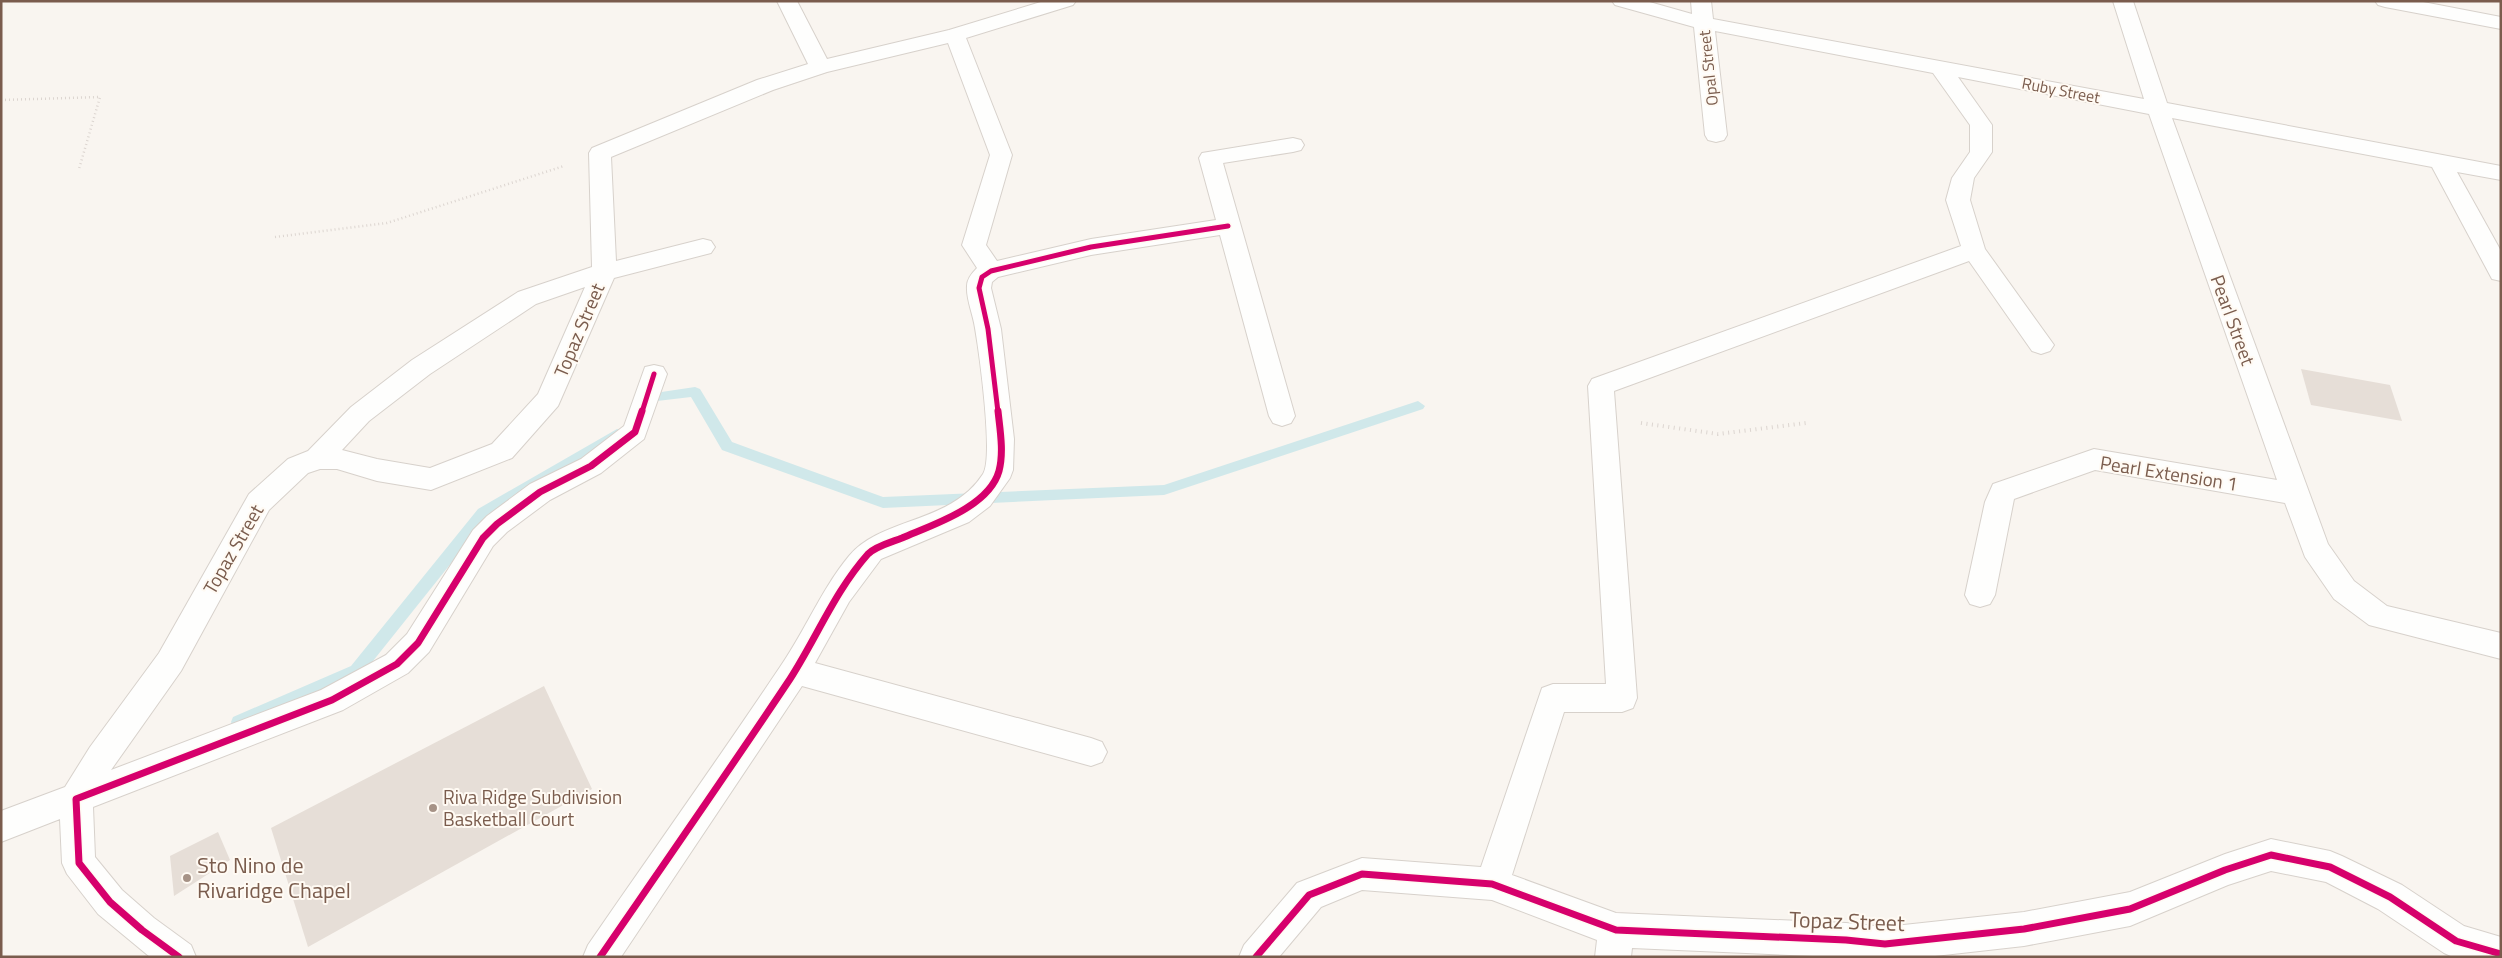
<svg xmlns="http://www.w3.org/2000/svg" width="2502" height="958" font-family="'Titillium Web',sans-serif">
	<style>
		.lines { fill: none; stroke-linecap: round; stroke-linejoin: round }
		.stream { fill: #d0e8ea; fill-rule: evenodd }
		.building { fill: #e6ded7 }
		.minor-casing { stroke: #d7d1cb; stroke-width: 2 }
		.path-far1 { stroke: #dcd5d0; stroke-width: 2.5; stroke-dasharray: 1 3; stroke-linecap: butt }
		.path { stroke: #dcd5d0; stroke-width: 4; stroke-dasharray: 1 4.5; stroke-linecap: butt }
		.minor { fill: #fefefd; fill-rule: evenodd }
		.cycleway-far1-casing { stroke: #fffaf3; stroke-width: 8 }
		.cycleway-casing { stroke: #fffaf3; stroke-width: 10 }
		.cycleway-far1 { stroke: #d6006c; stroke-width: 5 }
		.cycleway { stroke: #d6006c; stroke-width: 7 }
		.poi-dot { fill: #a69286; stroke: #fffaf3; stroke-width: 2 }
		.labels { text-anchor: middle; stroke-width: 4; stroke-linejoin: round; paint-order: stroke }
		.far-street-label { font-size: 16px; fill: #7a5c4d; stroke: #fffaf3 }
		.street-label { font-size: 19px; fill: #7a5c4d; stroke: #fffaf3 }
		.poi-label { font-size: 19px; fill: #7a5c4d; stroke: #fffaf3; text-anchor: start }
		.near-poi-label { font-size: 22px; fill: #7a5c4d; stroke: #fffaf3; text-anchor: start }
		.near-street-label { font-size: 22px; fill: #7a5c4d; stroke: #fffaf3 }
	</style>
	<rect width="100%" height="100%" fill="#f9f5f0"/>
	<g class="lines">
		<g class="stream">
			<polygon points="695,387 700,389 732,442 883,497 1164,485 1418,401 1425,406 1423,409 1164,495 883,508 722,450 691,397 657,401 650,410 645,412 638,407 648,394"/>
			<polygon points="617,429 622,430 624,434 622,438 488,517 361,676 245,727 239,729 233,727 231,722 233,717 351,666 478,509"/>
		</g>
	</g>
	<g class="building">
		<polygon points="2301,369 2390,385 2402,421 2311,405"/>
		<polygon points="544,686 592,789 308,947 271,828"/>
		<polygon points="218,832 230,860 174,896 170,856"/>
	</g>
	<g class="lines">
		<g class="minor-casing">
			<g id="minor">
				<path d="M777,1H797L827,59L949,30L1044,1H1076L1073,5L966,38L1012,155L986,245L997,261L1091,239L1216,220L1199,158L1202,153L1293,138L1301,140L1304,145L1301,150L1293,152L1223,163L1295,416L1291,423L1282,426L1273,423L1269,416L1220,235L1091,255L998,277L992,282L991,288L1001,329L1014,439L1013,470L1010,478L990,506L969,522L881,559L849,602L815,663L1091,738L1102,742L1107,752L1102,762L1091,766L802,686L621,957H583L588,945C652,852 717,761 780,667C805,631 821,590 849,556C881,517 951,524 983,474C994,457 979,351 975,328C973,314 966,299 967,286C967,279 972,273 977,268L962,245L990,155L948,43L827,72L773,90L611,157L616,261L703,239L711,241L715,247L711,253L614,278L558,406L512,458L431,490L377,481L337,469H320L308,473L269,510L181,671L111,770L321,690L386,655L407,634L473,530L487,516L530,484L581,459L624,426L645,367L654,365L663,367L667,374L644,439L601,473L550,500L507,532L493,546L429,652L408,673L343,710L93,807L95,857L122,890L154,918L191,945L196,957H150L98,914L67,874L62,863L60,819L1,842V811L65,787L90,747L159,653L249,494L288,459L308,451L351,407L412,360L518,292L592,267L589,153L592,148L757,80L808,64ZM585,287L538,394L492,444L430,468L377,459L342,450L369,421L430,374L536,304Z"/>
				<polygon points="1612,1 1646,1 1692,14 1691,1 1711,1 1713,19 2144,99 2113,1 2133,1 2167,103 2501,166 2501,180 2457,172 2501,251 2501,281 2492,279 2432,167 2172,118 2328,544 2354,581 2387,606 2501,633 2501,659 2369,625 2334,599 2305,557 2285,503 2095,470 2014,499 1995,595 1990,604 1980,607 1970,604 1965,595 1985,502 1993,484 2094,449 2277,480 2149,114 1958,77 1992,125 1992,152 1974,178 1970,200 1985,249 2054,345 2050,351 2041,354 2032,351 1969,261 1614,391 1637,698 1633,708 1622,712 1564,712 1512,875 1616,913 1846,923 1885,927 2024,912 2130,892 2225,854 2271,839 2330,851 2342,856 2402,885 2464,926 2501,937 2501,957 2453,957 2444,953 2378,909 2326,882 2271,871 2228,885 2130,926 2024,946 1926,957 1837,957 1632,948 1631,957 1595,957 1597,940 1492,900 1362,890 1321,907 1279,957 1239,957 1244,945 1297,883 1362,858 1481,867 1542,688 1553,684 1606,684 1588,386 1592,379 1961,246 1946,200 1952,178 1970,152 1970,125 1933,73 1715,31 1727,135 1724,140 1716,142 1708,140 1705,135 1694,27 1615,5"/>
				<polygon points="2375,1 2418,1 2501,17 2501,29 2385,7 2378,5"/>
			</g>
		</g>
		<g class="path-far1">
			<polyline points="1,100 100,97 79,169"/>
			<polyline points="275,237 387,223 564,166"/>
		</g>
		<polyline class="path" points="1641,423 1718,434 1806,423"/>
		<use href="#minor" class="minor"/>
		<g class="cycleway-far1-casing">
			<g id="cycleway-far1">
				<polyline points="642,412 654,374"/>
				<polyline points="998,412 988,329 979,288 982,277 991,271 1091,247 1228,226"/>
			</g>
		</g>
		<g class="cycleway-casing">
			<g id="cycleway">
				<polyline points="179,957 142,930 110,902 79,863 76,799 332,700 397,664 418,643 483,538 497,524 540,492 591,466 635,432 642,411"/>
				<path d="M600,957C664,864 728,772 790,679C817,637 835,591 868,554C876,546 892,542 902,538C932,525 989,507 999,471C1004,452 1000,430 998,411"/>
				<polyline points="1256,957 1309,895 1362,874 1492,884 1616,930 1846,940 1885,944 2024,929 2130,909 2225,870 2271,855 2330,867 2390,897 2456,941 2501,954"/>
			</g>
		</g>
		<use href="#cycleway-far1" class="cycleway-far1"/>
		<use href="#cycleway" class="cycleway"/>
	</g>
	<g class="poi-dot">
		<circle cx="433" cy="808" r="5"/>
		<circle cx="187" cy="878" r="5"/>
	</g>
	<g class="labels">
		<g class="far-street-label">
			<text transform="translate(1708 68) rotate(-96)" y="6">Opal Street</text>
			<text transform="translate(2061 90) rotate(11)" y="6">Ruby Street</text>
		</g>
		<g class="street-label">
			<text transform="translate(2233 320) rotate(70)" y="7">Pearl Street</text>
			<text transform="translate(579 330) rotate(-67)" y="7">Topaz Street</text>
			<text transform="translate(2169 473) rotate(9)" y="7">Pearl Extension 1</text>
			<text transform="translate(233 549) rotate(-60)" y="7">Topaz Street</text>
		</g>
		<g class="poi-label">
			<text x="443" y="804">Riva Ridge Subdivision<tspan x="443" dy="22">Basketball Court</tspan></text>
		</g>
		<g class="near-poi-label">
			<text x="197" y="873">Sto Nino de<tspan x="197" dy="25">Rivaridge Chapel</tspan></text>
		</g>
		<g class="near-street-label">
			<text transform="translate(1847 921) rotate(2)" y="8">Topaz Street</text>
		</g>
	</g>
	<rect width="2502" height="958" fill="none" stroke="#7a5c4d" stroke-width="5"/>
</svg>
